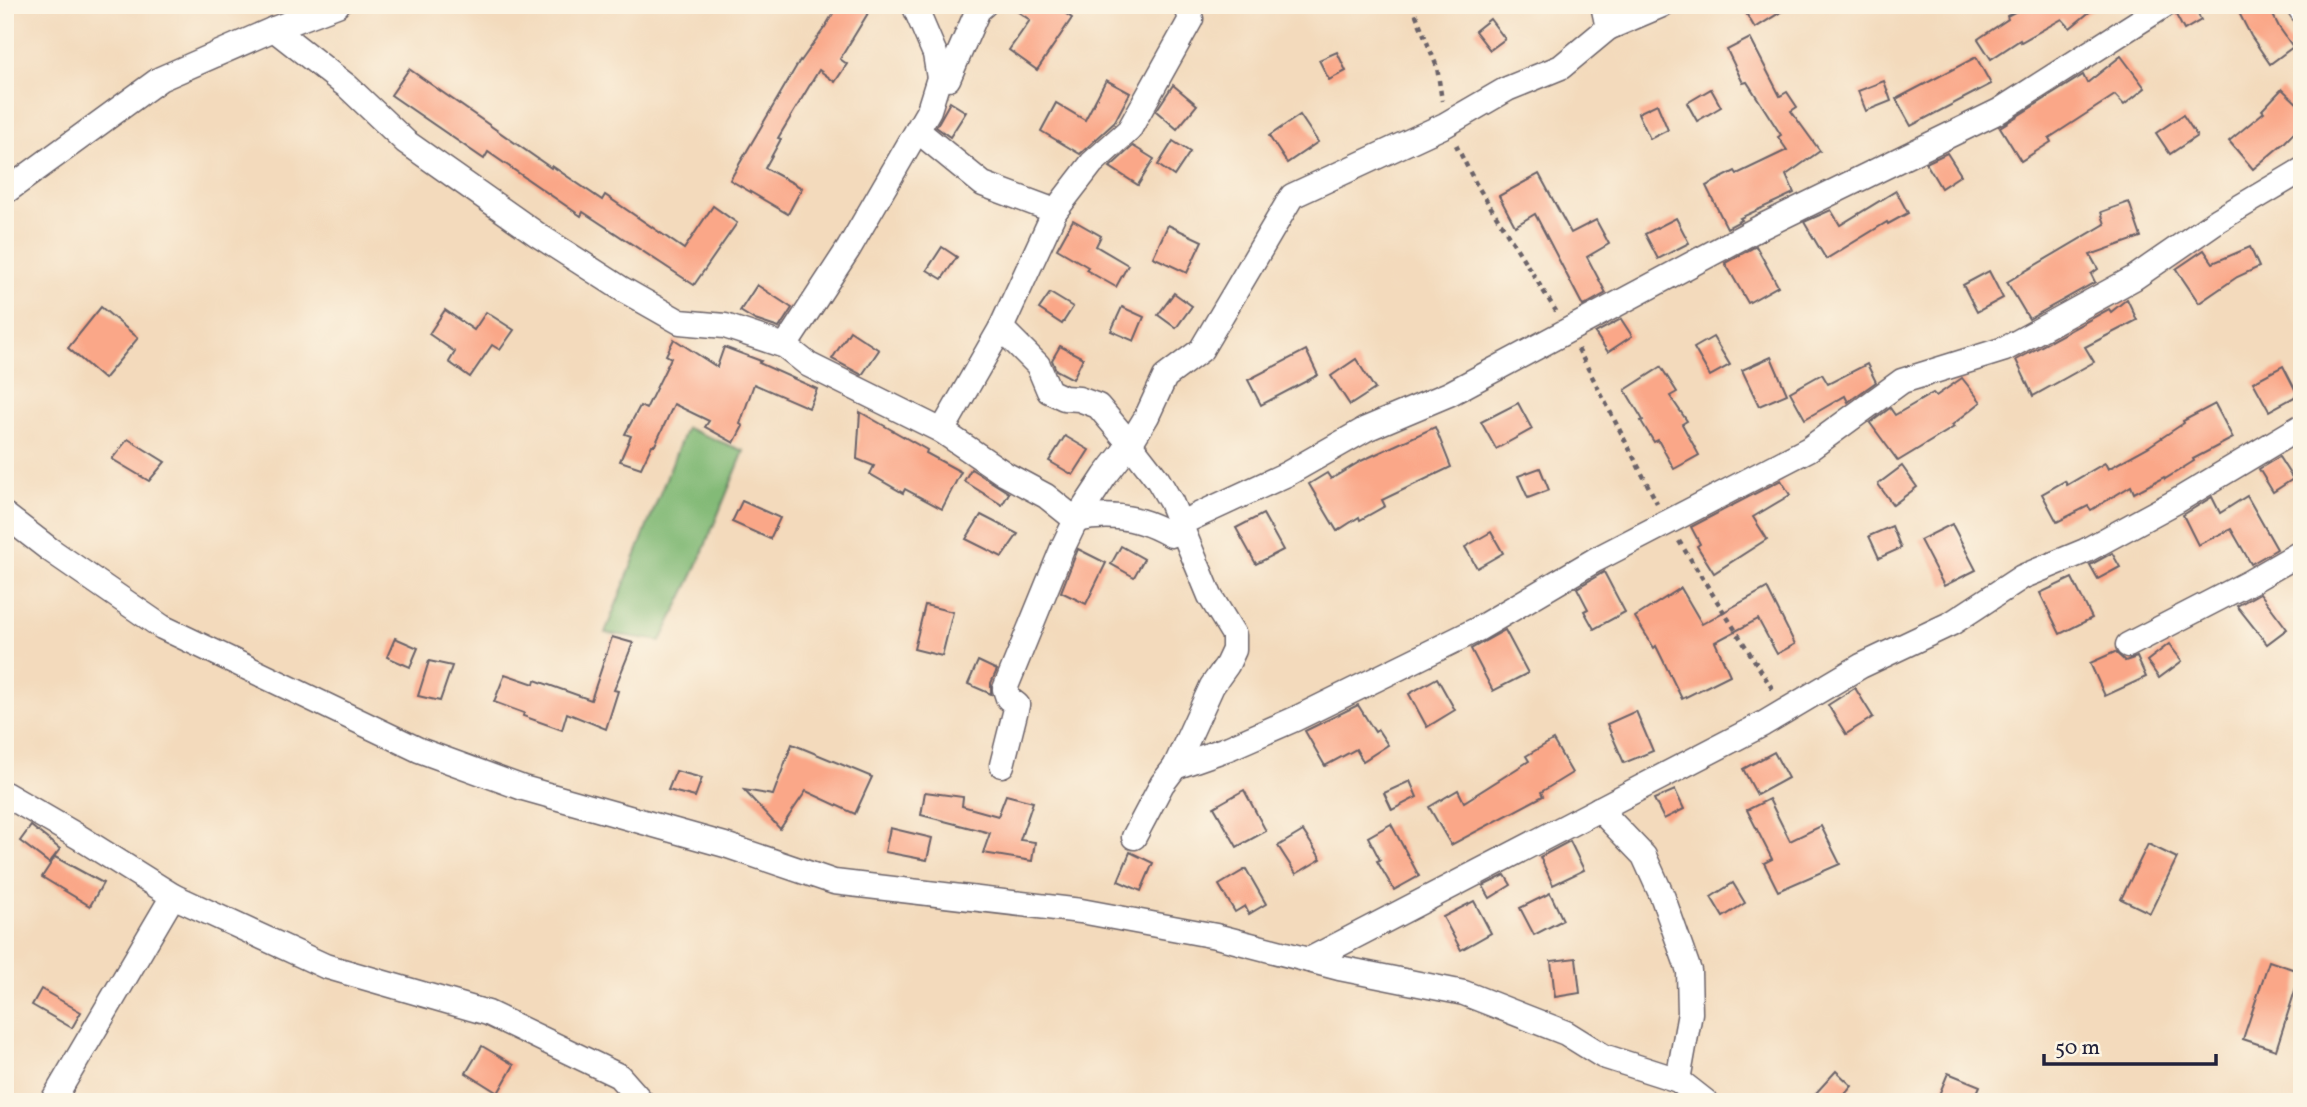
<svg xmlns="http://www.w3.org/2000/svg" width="2307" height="1107" font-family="Vollkorn,serif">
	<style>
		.forest { fill: #83ba77; stroke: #526e59; stroke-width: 2 }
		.building { fill: #faa788 }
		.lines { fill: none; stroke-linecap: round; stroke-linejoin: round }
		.minor-casing { stroke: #6b6268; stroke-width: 27 }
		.path { stroke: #6b6268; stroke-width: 4.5; stroke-dasharray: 5 5; stroke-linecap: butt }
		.minor { stroke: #fff; stroke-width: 24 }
	</style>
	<rect width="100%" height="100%" fill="#fcf5e5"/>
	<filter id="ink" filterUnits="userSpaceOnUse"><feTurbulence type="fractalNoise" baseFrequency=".0143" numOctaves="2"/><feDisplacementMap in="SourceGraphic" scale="14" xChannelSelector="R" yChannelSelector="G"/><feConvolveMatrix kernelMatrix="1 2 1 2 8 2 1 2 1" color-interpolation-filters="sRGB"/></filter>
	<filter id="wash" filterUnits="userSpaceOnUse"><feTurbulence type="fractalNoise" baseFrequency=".00686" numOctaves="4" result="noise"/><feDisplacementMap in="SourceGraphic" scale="28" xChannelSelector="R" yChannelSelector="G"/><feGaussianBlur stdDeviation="1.57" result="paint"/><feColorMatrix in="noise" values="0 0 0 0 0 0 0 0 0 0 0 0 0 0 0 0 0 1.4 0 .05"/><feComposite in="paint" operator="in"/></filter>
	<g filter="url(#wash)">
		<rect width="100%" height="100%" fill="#f3dabc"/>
		<polygon class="forest" points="686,428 744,451 694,573 661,641 605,633"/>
		<g id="blocks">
			<g class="building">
				<polygon points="838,5 873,5 840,59 847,64 835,82 819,70 778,138 781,139 765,168 802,188 788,214 730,180 800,60 801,61 825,27"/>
				<polygon points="1008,5 1053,5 1072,18 1037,70 1009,50 1030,20"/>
				<polygon points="1741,5 1792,5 1755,28"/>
				<polygon points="2028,5 2098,5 2070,28 2062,19 2021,42 2020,40 1991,59 1978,39 2008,19 2007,16"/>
				<polygon points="2180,5 2193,5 2201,20 2184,30 2176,15"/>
				<polygon points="2235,5 2268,5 2279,27 2293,47 2270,64 2251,36"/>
				<polygon points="1490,19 1505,39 1490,50 1475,31"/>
				<polygon points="1750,38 1780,96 1787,92 1797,107 1791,111 1820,151 1786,175 1794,193 1740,218 1742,220 1727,228 1706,186 1735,171 1737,174 1787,150 1778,137 1781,135 1747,82 1743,83 1727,50"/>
				<polygon points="1337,52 1346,71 1329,80 1319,60"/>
				<polygon points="2121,56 2145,88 2124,105 2115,95 2049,138 2051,142 2021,161 2000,127 2083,75 2087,83"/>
				<polygon points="1976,57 1991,84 1911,126 1896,99"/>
				<polygon points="409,69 551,168 552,166 602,200 605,195 684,249 713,206 737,223 694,285 583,212 581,216 488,152 484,159 391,95"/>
				<polygon points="1106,80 1130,93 1114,123 1080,154 1041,131 1056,103 1085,120"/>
				<polygon points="1884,81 1891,101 1866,111 1858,91"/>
				<polygon points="1173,85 1197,105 1177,129 1156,111"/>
				<polygon points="1711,89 1721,107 1697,121 1687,103"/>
				<polygon points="2282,89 2302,108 2302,124 2285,142 2253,169 2229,141 2264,112 2262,110"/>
				<polygon points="950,102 966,112 950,137 936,127"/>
				<polygon points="1657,104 1668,130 1650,139 1638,113"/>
				<polygon points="1300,115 1318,142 1287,163 1269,136"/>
				<polygon points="2183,115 2197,136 2170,154 2156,133"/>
				<polygon points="1173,141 1190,152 1174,176 1158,165"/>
				<polygon points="1133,146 1154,159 1138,185 1110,167"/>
				<polygon points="1947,153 1961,175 1941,188 1926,163"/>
				<polygon points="1539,174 1571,233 1596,220 1609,244 1587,257 1606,293 1583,306 1535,214 1515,226 1499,196"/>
				<polygon points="1896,191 1908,213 1888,224 1887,222 1826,259 1804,222 1831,210 1840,225"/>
				<polygon points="2129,202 2141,237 2090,255 2098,269 2091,274 2095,282 2029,319 2007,282 2105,224 2101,212"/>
				<polygon points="1676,218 1689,243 1658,259 1645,234"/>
				<polygon points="1073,220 1101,236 1096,246 1128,265 1116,287 1086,270 1088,267 1057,249"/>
				<polygon points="1168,225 1202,241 1187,273 1153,257"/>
				<polygon points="1756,246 1778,286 1748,303 1725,263"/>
				<polygon points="942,247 957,257 942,279 927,270"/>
				<polygon points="2250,247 2259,267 2237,277 2199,303 2176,269 2204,250 2213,263"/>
				<polygon points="1989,271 2003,298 1977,312 1963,285"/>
				<polygon points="757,285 792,308 779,328 755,320 740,311"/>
				<polygon points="1050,293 1073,307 1062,324 1039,309"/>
				<polygon points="1174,293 1192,306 1176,328 1158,315"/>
				<polygon points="2127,299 2137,320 2085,347 2094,362 2033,396 2016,360 2109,309 2111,312"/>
				<polygon points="101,307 138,338 104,379 68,348"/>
				<polygon points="1122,307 1144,317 1134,341 1111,331"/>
				<polygon points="445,310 474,330 486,312 514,330 500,350 492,345 470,377 449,362 455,352 429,334"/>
				<polygon points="1621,319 1632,336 1608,352 1595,333"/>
				<polygon points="850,331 879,350 862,375 832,359"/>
				<polygon points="1713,337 1730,365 1710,376 1694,348"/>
				<polygon points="674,339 717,367 724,347 761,361 759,363 817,389 809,408 754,384 740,424 743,426 734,443 705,427 709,421 674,404 655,445 652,445 641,468 620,461 631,436 625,434 640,406 646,409 671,358 666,355"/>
				<polygon points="1060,346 1083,358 1073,379 1056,370 1052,360"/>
				<polygon points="1306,350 1318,375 1261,405 1248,380"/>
				<polygon points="1771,357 1787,394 1759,406 1742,370"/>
				<polygon points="1356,359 1375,389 1350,405 1331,376"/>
				<polygon points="1867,364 1876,382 1848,402 1845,396 1805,419 1790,392 1822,374 1828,384"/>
				<polygon points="2283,366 2298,395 2269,411 2253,382"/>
				<polygon points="1661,367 1677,392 1670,396 1687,421 1682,424 1699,455 1674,469 1658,440 1654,442 1641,421 1643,420 1625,390"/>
				<polygon points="1962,378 1981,402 1952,425 1954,427 1898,461 1870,423 1890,408 1895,415 1933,393 1936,396"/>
				<polygon points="1518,403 1532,429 1496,449 1481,422"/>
				<polygon points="2215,404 2233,438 2193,459 2194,461 2165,479 2164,477 2134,493 2131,486 2091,510 2088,506 2057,522 2042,494 2065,481 2067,485 2105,463 2108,469 2148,447 2184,423 2183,421"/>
				<polygon points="860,412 927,450 926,453 961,472 942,509 905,489 903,493 870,474 874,466 857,459"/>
				<polygon points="1435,427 1451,467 1382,500 1385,506 1360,520 1359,517 1337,531 1309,484 1327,473 1331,479 1361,461"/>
				<polygon points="1065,436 1089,450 1073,475 1049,461"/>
				<polygon points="128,439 165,462 149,481 112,459"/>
				<polygon points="2279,457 2293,479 2273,492 2259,469"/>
				<polygon points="1902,466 1917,487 1893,505 1878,484"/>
				<polygon points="1540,468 1549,490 1528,498 1518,476"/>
				<polygon points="971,469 1009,493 1002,505 964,481"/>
				<polygon points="1781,480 1790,495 1753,517 1767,539 1714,573 1697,546 1700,544 1691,527"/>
				<polygon points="2247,496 2277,549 2251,564 2231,529 2198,545 2183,515 2212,497 2220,513"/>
				<polygon points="742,501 780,518 770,539 732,522"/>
				<polygon points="1263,514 1283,550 1256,564 1236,528"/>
				<polygon points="981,515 1018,534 1002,557 966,539"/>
				<polygon points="1952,524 1976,570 1944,586 1920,540"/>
				<polygon points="1892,526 1901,548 1879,558 1869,536"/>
				<polygon points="1491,532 1503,553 1477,568 1465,547"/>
				<polygon points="1121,546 1144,559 1134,577 1111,564"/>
				<polygon points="1078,549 1106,563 1086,604 1061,592"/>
				<polygon points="2112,553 2120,567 2098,579 2090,565"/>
				<polygon points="1604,572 1625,612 1594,629 1584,611 1588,609 1577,588"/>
				<polygon points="2072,578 2092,618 2060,634 2040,593"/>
				<polygon points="1681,588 1702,624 1767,588 1795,644 1777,654 1758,619 1715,642 1730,675 1682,699 1656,646 1654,648 1635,617"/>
				<polygon points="2260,593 2287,629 2267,644 2237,606"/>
				<polygon points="925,605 953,612 942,656 914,649"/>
				<polygon points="1505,630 1528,673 1493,691 1471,649"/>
				<polygon points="612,637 633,643 614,690 618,691 606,729 567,713 562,730 523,716 524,713 494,702 505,674 534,684 535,680 591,700"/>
				<polygon points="395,638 418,648 410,667 387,657"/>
				<polygon points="2169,644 2182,661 2159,678 2147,661"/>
				<polygon points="2115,652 2125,661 2137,657 2146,677 2105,696 2090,663"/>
				<polygon points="429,661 452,666 440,701 418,696"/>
				<polygon points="978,661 997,670 991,683 991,694 968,684"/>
				<polygon points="1437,678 1455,710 1427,727 1409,694"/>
				<polygon points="1855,688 1873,717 1846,734 1828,705"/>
				<polygon points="1358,705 1375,732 1378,730 1388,745 1363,761 1356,749 1325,766 1305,731"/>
				<polygon points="1636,711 1653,751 1624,763 1607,724"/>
				<polygon points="1553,740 1572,773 1541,792 1543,796 1451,845 1429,807 1458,790 1464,802 1529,761 1526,756"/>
				<polygon points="792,744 872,777 855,814 806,791 780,829 744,790 773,795"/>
				<polygon points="1774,752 1788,778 1757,795 1743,769"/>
				<polygon points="676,771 702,778 695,797 668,790"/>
				<polygon points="1410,781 1417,797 1392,810 1384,793"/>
				<polygon points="1244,790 1266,831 1237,847 1214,807"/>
				<polygon points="1675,790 1684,809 1664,819 1654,799"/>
				<polygon points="925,792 963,797 962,806 998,816 1006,795 1033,802 1020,840 1035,842 1032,861 983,853 990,833 921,815"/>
				<polygon points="1769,799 1790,841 1821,826 1840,864 1778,891 1764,863 1772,859 1747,810"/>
				<polygon points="1391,824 1419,876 1394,890 1377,861 1380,860 1368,837"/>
				<polygon points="31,826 60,849 49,863 20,841"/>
				<polygon points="890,828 932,838 927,860 885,852"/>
				<polygon points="1303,831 1321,859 1296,874 1278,846"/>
				<polygon points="1570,841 1584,870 1553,885 1540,857"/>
				<polygon points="2148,844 2177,858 2150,913 2121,899"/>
				<polygon points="1130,852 1153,863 1141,891 1118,881"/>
				<polygon points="55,857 103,883 90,906 42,877"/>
				<polygon points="1246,869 1266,904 1249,914 1245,906 1235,912 1219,885"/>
				<polygon points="1505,875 1511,885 1490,898 1483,886"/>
				<polygon points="1733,883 1745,903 1723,917 1711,897"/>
				<polygon points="1550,893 1563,920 1534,935 1520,908"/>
				<polygon points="1474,901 1491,933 1461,950 1443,917"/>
				<polygon points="1576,958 1580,993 1555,997 1551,961"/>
				<polygon points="2269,961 2301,972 2276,1050 2243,1039"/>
				<polygon points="41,989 81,1012 72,1028 32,1005"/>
				<polygon points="482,1046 514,1065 498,1093 466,1073"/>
				<polygon points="1836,1071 1852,1086 1838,1102 1825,1102 1816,1093"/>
				<polygon points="1948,1073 1980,1086 1973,1102 1936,1102"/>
			</g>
		</g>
	</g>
	<g filter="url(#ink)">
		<use href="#blocks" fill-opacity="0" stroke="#6b6268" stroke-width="2"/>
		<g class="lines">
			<g class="minor-casing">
				<g id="minor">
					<polyline points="2298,5 2302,11"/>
					<polyline points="1608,28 1662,5"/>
					<polyline points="274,29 348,87 406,142 538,235 622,289 680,322 725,326 785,346 809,365 942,431 1005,474 1046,496 1076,520"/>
					<polyline points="939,78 948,79 978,10 984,5"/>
					<polyline points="918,131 983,184 1055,211 1092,163 1129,130 1191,19 1186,5"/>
					<polyline points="5,192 160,79 274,29 337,5"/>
					<polyline points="1001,328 1038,365 1049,391 1064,398 1079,399 1098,406 1130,444 1147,416 1165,377 1201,350 1292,196 1445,125 1507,89 1561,67 1608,28 1603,5"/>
					<polyline points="785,346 849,248 929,110 939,78 935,54 914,5"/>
					<polyline points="942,431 1001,328 1055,211"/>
					<polyline points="5,515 49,549 162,627 419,750 523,788 725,845 834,882 1081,911 1216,936 1339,968 1464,993 1566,1033 1603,1056 1678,1080 1690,1013 1689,971 1663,898 1644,856 1599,809"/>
					<path d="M1076,520C1110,512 1141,517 1171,535L1179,524L1287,474L1366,429L1449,394L1761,227L1999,111L2165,5"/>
					<polyline points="2128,645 2250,582 2302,552"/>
					<polyline points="1002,765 1017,705 1008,698 1005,689 1063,547 1076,520 1105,476 1130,444 1158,480 1171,502 1210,596 1234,635 1234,650 1227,665 1212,686 1175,767"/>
					<polyline points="5,794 79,837 173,896"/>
					<polyline points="1134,837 1162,784 1175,767 1229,748 1295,719 1478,629 1595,560 1809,449 1902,381 2005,349 2134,278 2218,220 2302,170"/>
					<polyline points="1309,960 1763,724 1861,666 1952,623 2022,577 2085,551 2177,501 2302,426"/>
					<polyline points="1678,1080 1706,1102"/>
					<polyline points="52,1102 173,896 325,966 488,1013 619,1076 642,1102"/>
				</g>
			</g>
			<g class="path">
				<polyline points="1412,5 1437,67 1442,101"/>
				<polyline points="1456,145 1475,182 1556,311"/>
				<polyline points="1578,349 1657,503"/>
				<polyline points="1679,541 1775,693"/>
			</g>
			<use href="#minor" class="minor"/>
		</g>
	</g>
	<rect width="2307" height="1107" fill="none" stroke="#fcf5e5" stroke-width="28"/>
	<path d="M2044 1054v10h172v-10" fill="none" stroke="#22223b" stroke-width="3.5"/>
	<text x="2055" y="1054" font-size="21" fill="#22223b" stroke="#fcf5e5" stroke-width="5" paint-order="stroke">50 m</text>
</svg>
